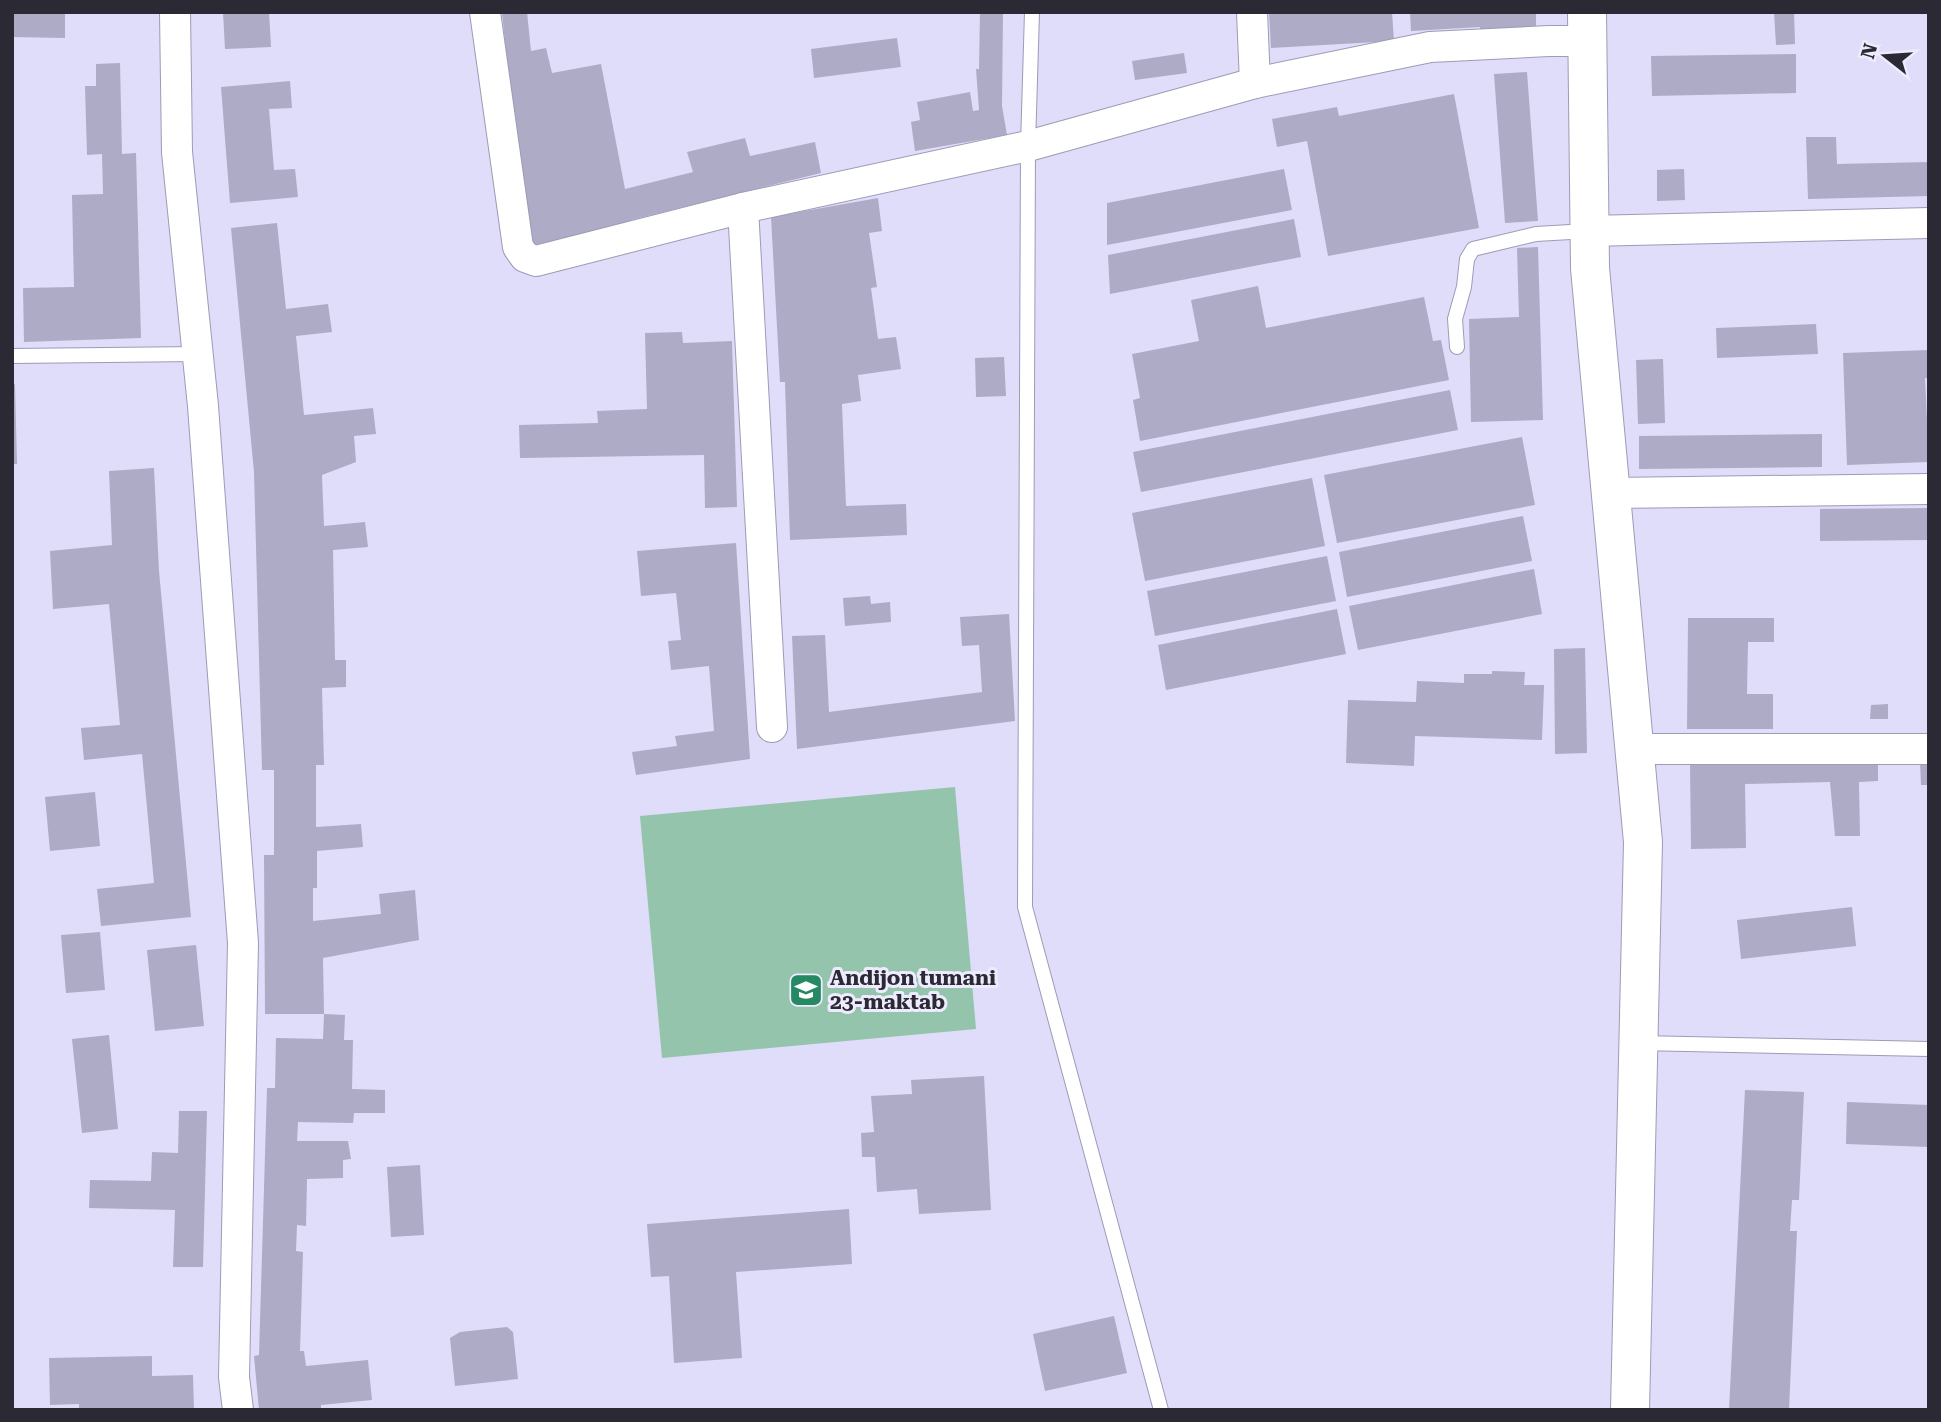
<svg xmlns="http://www.w3.org/2000/svg" width="1941" height="1422" font-family="'Roboto Serif',serif">
	<style>
		.green { fill: #94c4ac }
		.building { fill: #adabc6 }
		.lines { fill: none; stroke-linecap: round; stroke-linejoin: round }
		.lane-casing { stroke: #9d9bb5; stroke-width: 16 }
		.street-casing { stroke: #9d9bb5; stroke-width: 32 }
		.secondary-casing { stroke: #9d9bb5; stroke-width: 40 }
		.lane { stroke: #fff; stroke-width: 14 }
		.street { stroke: #fff; stroke-width: 30 }
		.secondary { stroke: #fff; stroke-width: 38 }
		.labels { text-anchor: middle; stroke-width: 6; stroke-linejoin: round; paint-order: stroke }
		.poi-label { font-size: 21px; font-weight: bold; fill: #2a2934; stroke: #edebfd; text-anchor: start }
	</style>
	<rect width="100%" height="100%" fill="#dfddf9"/>
	<polygon class="green" points="955,787 976,1029 662,1058 640,816"/>
	<g class="building">
		<polygon points="12,12 65,12 65,38 12,37"/>
		<polygon points="223,12 269,12 271,47 225,49"/>
		<polygon points="502,12 527,12 531,51 546,48 552,73 601,64 625,189 693,172 687,152 745,138 750,156 815,142 821,173 631,220 632,226 533,245 503,83 509,82"/>
		<polygon points="980,12 1003,12 1002,106 1007,135 915,151 911,122 920,120 917,102 970,92 973,111 979,110 976,69 979,69"/>
		<polygon points="1269,12 1392,12 1394,41 1271,48"/>
		<polygon points="1410,12 1536,12 1536,29 1480,33 1480,27 1411,31"/>
		<polygon points="1774,12 1794,12 1795,44 1776,45"/>
		<polygon points="897,38 901,67 814,78 811,49"/>
		<polygon points="1184,53 1187,73 1135,80 1132,61"/>
		<polygon points="1796,54 1796,93 1652,96 1651,56"/>
		<polygon points="120,63 122,154 136,153 141,338 24,342 23,288 74,287 72,195 103,194 102,154 87,155 85,86 96,86 96,64"/>
		<polygon points="1527,72 1538,221 1505,223 1494,74"/>
		<polygon points="290,81 292,108 269,109 274,170 295,169 298,197 230,203 221,87"/>
		<polygon points="1454,94 1479,228 1328,256 1307,141 1277,147 1272,119 1337,107 1339,116"/>
		<polygon points="1806,137 1836,137 1837,164 1929,162 1929,196 1808,199"/>
		<polygon points="1284,169 1292,210 1107,245 1107,203"/>
		<polygon points="1684,169 1685,200 1657,201 1657,170"/>
		<polygon points="878,198 882,231 869,233 877,287 871,288 878,339 896,337 901,369 858,375 861,401 842,404 846,506 906,504 907,535 790,540 785,382 780,382 771,217"/>
		<polygon points="1294,219 1301,257 1110,294 1108,255"/>
		<polygon points="277,223 286,309 328,304 332,332 296,336 304,415 373,408 376,434 354,436 356,462 322,475 324,526 365,522 368,547 333,550 335,660 346,660 346,687 322,688 324,765 316,765 316,827 361,824 363,847 317,851 317,888 313,888 313,921 381,914 379,894 415,890 419,940 323,958 324,1014 265,1014 264,855 274,855 274,770 262,770 254,472 231,228"/>
		<polygon points="1538,247 1543,420 1471,422 1469,319 1519,317 1517,248"/>
		<polygon points="1258,286 1266,328 1424,297 1433,341 1441,340 1449,380 1140,441 1133,400 1140,398 1132,354 1199,341 1191,300"/>
		<polygon points="1816,324 1818,354 1717,358 1716,328"/>
		<polygon points="682,332 683,343 732,341 737,507 705,508 704,455 520,458 519,425 598,423 597,411 647,409 645,333"/>
		<polygon points="1929,350 1929,378 1925,378 1929,462 1847,465 1843,353"/>
		<polygon points="1004,357 1006,396 976,397 975,358"/>
		<polygon points="1663,359 1665,423 1638,424 1636,360"/>
		<polygon points="12,384 15,384 17,464 12,464"/>
		<polygon points="1450,390 1458,430 1141,492 1133,452"/>
		<polygon points="1822,434 1822,467 1639,469 1639,436"/>
		<polygon points="1522,437 1535,505 1337,543 1324,475"/>
		<polygon points="154,468 159,571 191,917 101,926 97,889 154,883 142,754 84,760 81,728 120,725 109,604 53,609 50,551 112,545 109,471"/>
		<polygon points="1312,478 1325,546 1145,581 1132,513"/>
		<polygon points="1929,508 1929,540 1820,541 1820,509"/>
		<polygon points="1523,516 1532,561 1347,597 1339,552"/>
		<polygon points="736,543 750,759 636,775 632,752 677,746 675,736 714,731 709,666 671,670 668,641 681,640 676,593 641,596 637,551"/>
		<polygon points="1327,556 1336,601 1155,636 1147,591"/>
		<polygon points="1534,569 1542,614 1358,650 1349,606"/>
		<polygon points="870,596 871,604 890,602 891,622 845,626 843,598"/>
		<polygon points="1337,609 1346,654 1166,690 1158,645"/>
		<polygon points="1009,614 1015,721 797,749 792,636 825,635 829,712 982,692 979,645 962,646 960,617"/>
		<polygon points="1688,618 1774,618 1774,642 1748,642 1747,694 1773,694 1773,729 1687,729"/>
		<polygon points="1585,648 1587,753 1555,754 1554,649"/>
		<polygon points="1492,671 1525,672 1524,685 1544,685 1542,740 1415,736 1414,766 1346,763 1348,700 1416,702 1417,681 1464,683 1464,674 1492,674"/>
		<polygon points="1888,704 1888,719 1870,719 1871,705"/>
		<polygon points="1878,758 1878,781 1859,782 1860,836 1835,836 1830,782 1745,784 1746,848 1691,849 1690,762"/>
		<polygon points="1929,761 1929,785 1921,785 1920,762"/>
		<polygon points="95,792 100,846 50,851 45,797"/>
		<polygon points="1852,907 1856,946 1741,959 1737,920"/>
		<polygon points="100,932 105,990 66,993 61,935"/>
		<polygon points="196,945 204,1026 155,1031 147,950"/>
		<polygon points="324,1014 345,1015 344,1040 353,1040 352,1089 385,1090 385,1113 354,1113 353,1123 298,1122 297,1141 348,1141 351,1159 343,1160 343,1178 307,1179 306,1226 297,1225 296,1251 303,1252 300,1351 304,1351 306,1366 368,1360 372,1400 321,1405 321,1410 259,1410 254,1356 259,1355 267,1088 275,1088 276,1038 323,1039"/>
		<polygon points="109,1035 118,1129 82,1133 72,1039"/>
		<polygon points="984,1076 991,1210 919,1214 917,1189 877,1192 875,1157 862,1157 861,1133 874,1132 871,1096 912,1094 911,1080"/>
		<polygon points="1745,1090 1804,1092 1799,1200 1792,1200 1790,1231 1797,1231 1789,1410 1729,1410"/>
		<polygon points="1847,1102 1929,1105 1929,1147 1846,1144"/>
		<polygon points="179,1111 207,1111 203,1267 173,1267 175,1210 89,1208 90,1180 151,1181 152,1152 178,1153"/>
		<polygon points="420,1165 424,1235 391,1237 387,1167"/>
		<polygon points="849,1209 852,1264 736,1272 742,1358 674,1363 669,1276 651,1277 647,1224"/>
		<polygon points="1114,1316 1127,1373 1045,1391 1033,1334"/>
		<polygon points="507,1327 513,1332 518,1379 455,1386 450,1338 460,1332"/>
		<polygon points="152,1356 152,1376 193,1375 194,1410 79,1410 79,1404 50,1405 49,1358"/>
	</g>
	<g class="lines">
		<g class="lane-casing">
			<g id="lane">
				<polyline points="1032,12 1028,146 1025,907 1161,1410"/>
				<polyline points="1457,347 1455,319 1464,287 1467,259 1473,249 1536,234 1588,231"/>
				<polyline points="12,356 198,354"/>
				<polyline points="1639,1043 1929,1049"/>
			</g>
		</g>
		<g class="street-casing">
			<g id="street">
				<polyline points="175,12 177,152 203,406 243,943 234,1377 238,1410"/>
				<polyline points="485,12 518,247 525,257 536,261 743,208 1028,146 1255,83 1430,47 1549,41 1587,41"/>
				<polyline points="1252,12 1255,83"/>
				<polyline points="743,208 772,727"/>
				<polyline points="1589,231 1929,223"/>
				<polyline points="1611,493 1929,489"/>
				<polyline points="1634,749 1929,749"/>
			</g>
		</g>
		<g class="secondary-casing">
			<polyline id="secondary" points="1587,12 1590,268 1643,842 1630,1410"/>
		</g>
		<use href="#lane" class="lane"/>
		<use href="#street" class="street"/>
		<use href="#secondary" class="secondary"/>
	</g>
	<defs>
		<g id="school-square" transform="scale(1.75)"><rect x="-9" y="-9" width="18" height="18" rx="4" fill="#258964" stroke="#edebfd"/><path d="M0-5L7-2L0 1L-7-2ZM-4 1L0 2.5L4 1V4Q0 6-4 4Z" fill="#fff"/></g>
	</defs>
	<g fill-rule="evenodd">
		<use href="#school-square" x="806" y="990"/>
	</g>
	<g class="labels">
		<g class="poi-label">
			<text x="830" y="985">Andijon tumani<tspan x="830" dy="24">23-maktab</tspan></text>
		</g>
	</g>
	<rect width="1941" height="1422" fill="none" stroke="#2a2934" stroke-width="28"/>
	<g transform="translate(1885 56) rotate(287)" stroke="#edebfd" stroke-width="5" paint-order="stroke">
	<path d="M0-5L12 26L0 18L-12 26Z" fill="#2a2934"/>
	<text y="-10" font-size="19" font-weight="bold" text-anchor="middle" fill="#2a2934">N</text>
	</g>
</svg>
